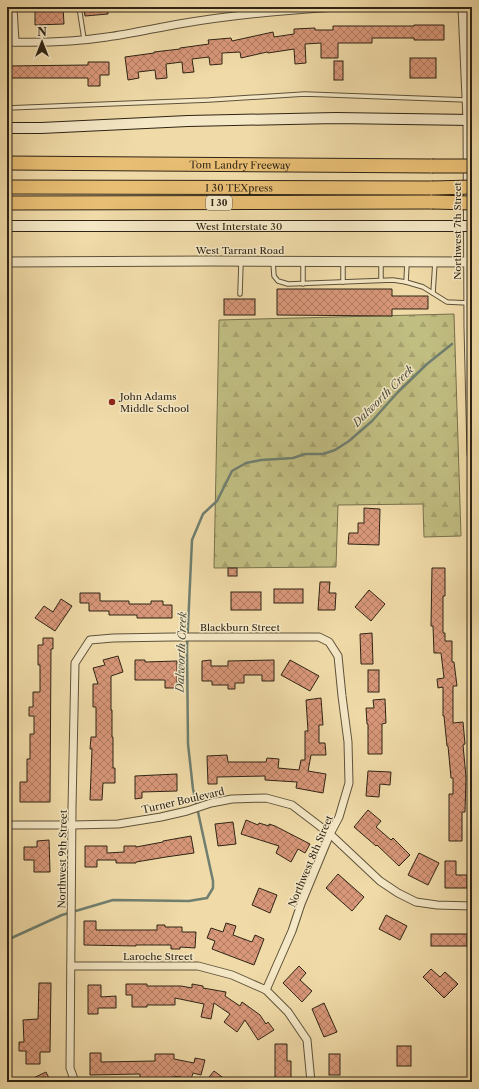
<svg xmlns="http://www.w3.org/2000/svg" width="479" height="1089" font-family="'Libre Caslon Text',serif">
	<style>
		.forest { fill: url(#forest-firs); stroke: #78714c }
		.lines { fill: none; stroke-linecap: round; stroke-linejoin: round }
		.stream { stroke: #6f7f70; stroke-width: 2.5 }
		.building { fill: url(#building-cross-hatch); stroke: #2e2415 }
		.service-casing { stroke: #5e523a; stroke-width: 5.5 }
		.minor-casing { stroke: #5e523a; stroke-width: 9 }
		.tertiary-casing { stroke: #5e523a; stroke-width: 11 }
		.secondary-casing { stroke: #2e2415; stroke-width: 12 }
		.motorway-casing { stroke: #2e2415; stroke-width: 15 }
		.service { stroke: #f5e8c6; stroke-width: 3.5 }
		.minor { stroke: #f5e8c6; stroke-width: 7 }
		.tertiary { stroke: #f5e8c6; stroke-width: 9 }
		.secondary { stroke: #f5e8c6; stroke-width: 10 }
		.motorway { stroke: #e8be74; stroke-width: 13 }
		.secondary-bridge-casing { stroke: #2e2415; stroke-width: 12; stroke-linecap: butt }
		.motorway-bridge-casing { stroke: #2e2415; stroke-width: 15; stroke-linecap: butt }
		.secondary-bridge { stroke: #f5e8c6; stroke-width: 10 }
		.motorway-bridge { stroke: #e8be74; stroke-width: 13 }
		.poi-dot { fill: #8f2418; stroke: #f5e8c6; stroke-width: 1.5 }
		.labels { text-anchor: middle; stroke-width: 3; stroke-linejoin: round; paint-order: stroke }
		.shield { fill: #f5e8c6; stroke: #6a5f4a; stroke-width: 1 }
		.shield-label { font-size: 9px; font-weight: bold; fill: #2e2415 }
		.street-label { font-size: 10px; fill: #2e2415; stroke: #f5e8c6 }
		.poi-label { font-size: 10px; fill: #2e2415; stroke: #f5e8c6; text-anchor: start }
		.water-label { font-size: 11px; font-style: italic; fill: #4e5142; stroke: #f5e8c6 }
	</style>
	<defs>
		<pattern id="forest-firs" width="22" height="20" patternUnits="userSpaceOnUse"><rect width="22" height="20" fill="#c1be82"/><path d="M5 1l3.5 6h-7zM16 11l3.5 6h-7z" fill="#a6a36f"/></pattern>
		<pattern id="building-cross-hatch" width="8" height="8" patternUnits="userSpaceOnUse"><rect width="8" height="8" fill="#d89779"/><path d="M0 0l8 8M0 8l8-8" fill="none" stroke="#b07b62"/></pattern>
	</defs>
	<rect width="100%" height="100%" fill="#f0dba8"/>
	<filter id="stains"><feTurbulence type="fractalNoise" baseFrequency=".005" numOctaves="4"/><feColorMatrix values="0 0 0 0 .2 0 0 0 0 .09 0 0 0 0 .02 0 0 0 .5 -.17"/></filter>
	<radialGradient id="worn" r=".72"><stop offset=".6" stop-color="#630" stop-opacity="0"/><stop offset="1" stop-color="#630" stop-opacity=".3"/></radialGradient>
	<polygon class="forest" points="454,314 461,536 424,537 423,504 338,505 336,567 214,568 219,320"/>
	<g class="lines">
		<polyline class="stream" points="7,940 62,915 113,900 189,901 207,898 213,888 213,881 193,789 188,744 187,648 192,540 203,514 217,501 232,471 246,463 261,460 293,458 305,454 323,454 335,450 349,441 372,421 398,392 427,364 452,344"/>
	</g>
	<g class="building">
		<polygon points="35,7 63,7 64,24 35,25"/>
		<polygon points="84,7 108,7 108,14 85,16"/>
		<polygon points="414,25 444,25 444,40 414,40 414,38 372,38 372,43 338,43 338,58 321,58 321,43 305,44 306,63 295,64 294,49 268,53 267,52 241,58 240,52 222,53 222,64 210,65 209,57 192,59 194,72 183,73 182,62 166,64 167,78 156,79 155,70 138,72 139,78 128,80 125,57 154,53 154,52 180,49 180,48 209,44 208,40 231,38 232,41 273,32 274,37 294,34 294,29 315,28 315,30 333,30 333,26 414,26"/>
		<rect x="410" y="58" width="26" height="20"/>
		<rect x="334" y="61" width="9" height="19"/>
		<polygon points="88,62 109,62 109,75 100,75 100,86 88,86 88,78 7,78 7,66 88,65"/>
		<polygon points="277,289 392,289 392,296 428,296 428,309 392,309 392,316 277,315"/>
		<rect x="224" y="299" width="31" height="16"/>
		<polygon points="364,508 380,509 379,545 348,544 349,533 358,533 358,523 364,523"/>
		<rect x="228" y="568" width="9" height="8"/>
		<polygon points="432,568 445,568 445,596 443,596 443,633 445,633 445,641 452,641 452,662 454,662 457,686 453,686 453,723 463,722 465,744 463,745 466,777 465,812 462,812 462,841 449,841 449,794 453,794 453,778 451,778 448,746 447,746 444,716 443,716 443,687 438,688 437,679 444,678 441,653 434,653 433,626 431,626"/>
		<polygon points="320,582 330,582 329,593 336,593 335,610 318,610"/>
		<rect x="274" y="589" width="29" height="14"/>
		<polygon points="369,590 385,604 371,621 355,607"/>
		<rect x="231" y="592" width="30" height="18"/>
		<polygon points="80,593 100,593 100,601 129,601 129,604 151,604 151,601 163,601 163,605 172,605 172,618 137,618 137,615 109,615 109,611 89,611 89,603 80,603"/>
		<polygon points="61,599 72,606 55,631 35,618 44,606 53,612"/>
		<polygon points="372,633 373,664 361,664 360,634"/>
		<polygon points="43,638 53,638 53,649 51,649 50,802 20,802 20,782 27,782 27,759 30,759 30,734 34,734 34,716 29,716 29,707 33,707 33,692 40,692 40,665 38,665 38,645 43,645"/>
		<polygon points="118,656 123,672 111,676 111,710 112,710 112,737 113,737 113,768 115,768 115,783 103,783 102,800 90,800 92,749 90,749 91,737 96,737 96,707 93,707 93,684 98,684 93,668 105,665 103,660"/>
		<polygon points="135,660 145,660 145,662 177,661 177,688 165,688 165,680 135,680"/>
		<polygon points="211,660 211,666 228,666 228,661 274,660 274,681 262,681 262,675 244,675 244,683 235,683 235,689 228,689 228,685 212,685 212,681 202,681 202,661"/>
		<polygon points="290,660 319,676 310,691 281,675"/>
		<rect x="368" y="670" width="11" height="22"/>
		<polygon points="321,698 323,725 319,725 319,743 325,743 326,755 311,755 308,771 326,774 323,793 296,788 297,782 265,780 265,776 217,777 217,784 208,784 207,756 227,755 228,762 266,762 267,758 279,759 278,768 299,770 301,760 305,760 305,731 308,731 306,700"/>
		<polygon points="385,699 386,723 382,724 382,754 368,754 368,724 367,724 366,708 374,708 373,700"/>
		<polygon points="368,771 391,772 390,785 380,784 379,797 366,796"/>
		<polygon points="177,774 177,791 142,792 142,798 135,799 135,776"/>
		<polygon points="368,810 381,821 376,827 391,840 393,838 410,855 399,866 377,845 376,846 354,827"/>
		<polygon points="246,820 258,825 259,823 269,826 269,824 275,826 310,844 305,853 298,849 291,862 276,853 279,846 241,834"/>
		<polygon points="233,822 236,844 218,846 215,824"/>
		<polygon points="191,836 194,853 166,857 136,862 136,863 116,863 116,860 97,860 97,867 85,867 85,846 107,846 107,853 124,852 124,846 136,846 136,847 163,842 163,841"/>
		<polygon points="49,840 50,872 34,872 34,860 24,860 24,847 37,847 37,841"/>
		<polygon points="419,853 439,863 428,885 408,875"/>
		<polygon points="445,861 456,861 456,875 467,875 467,888 445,888"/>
		<polygon points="338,874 364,897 352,911 326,888"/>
		<polygon points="259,888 277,895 270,913 252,905"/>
		<polygon points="386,915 407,926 400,940 379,929"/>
		<polygon points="84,921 96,921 96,930 157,930 157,925 165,925 165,927 182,927 182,932 196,932 195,948 180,947 180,949 171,949 171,945 136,945 136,946 84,945"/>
		<polygon points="226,923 236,926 233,935 252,942 255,935 264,939 254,965 212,949 215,941 207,938 211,928 223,932"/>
		<rect x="431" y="934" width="36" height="12"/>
		<polygon points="299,966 306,973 300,980 312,991 302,1002 283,983"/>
		<polygon points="431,969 440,977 445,972 458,984 444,998 423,977"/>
		<polygon points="39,983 51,983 50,1052 40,1052 40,1064 26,1064 26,1051 19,1051 19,1042 24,1042 23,1020 38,1019"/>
		<polygon points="126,984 147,984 147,986 181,986 192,988 192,984 203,986 203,988 226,992 225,996 240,1006 242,1002 260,1015 266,1024 268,1022 274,1030 258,1040 245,1020 237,1032 224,1022 230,1014 214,1003 211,1019 201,1017 204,1004 175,998 175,1005 147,1005 147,1007 132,1007 132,995 126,995"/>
		<polygon points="88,985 101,985 101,997 116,996 116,1008 98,1008 98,1014 88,1014"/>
		<polygon points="324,1003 337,1032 324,1037 312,1009"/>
		<polygon points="275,1044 287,1044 287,1061 291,1061 291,1082 275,1082"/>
		<rect x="397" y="1046" width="14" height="20"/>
		<polygon points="90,1053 101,1053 101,1062 155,1061 155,1054 174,1054 174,1059 194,1063 195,1058 205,1060 201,1075 193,1073 191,1079 174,1076 174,1078 140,1078 140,1074 90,1075"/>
		<rect x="329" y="1054" width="11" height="21"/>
		<polygon points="214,1071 229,1082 205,1082"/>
		<polygon points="46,1072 51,1082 25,1082"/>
	</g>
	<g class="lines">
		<g class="service-casing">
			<g id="service">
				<polyline points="79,7 84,39"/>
				<polyline points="7,108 209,100 305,94 467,100"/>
				<polyline points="273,262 274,276 278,281 288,284 393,280 406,282 423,287 447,302 468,303"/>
				<polyline points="381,280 381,262"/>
				<polyline points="343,282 343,263"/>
				<polyline points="406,282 407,263"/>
				<polyline points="303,284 303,263"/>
				<polyline points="433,293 435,262"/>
				<polyline points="240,294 241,262"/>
			</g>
		</g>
		<g class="minor-casing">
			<g id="minor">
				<polyline points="13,7 15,42"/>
				<path d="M7,42C40,43 74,42 107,37C131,34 155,28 179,24C231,15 285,10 339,7"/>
				<polyline points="7,825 73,825 118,824 161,817 187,811 211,803 232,799 266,798 292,805 330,834 380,881 398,893 416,902 437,905 472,906"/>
				<polyline points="71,966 198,966 232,975 266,990 288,1012 307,1040 311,1082"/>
				<polyline points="75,1082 70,1068 72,808 75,663 90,640 113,638 173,637 319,637 329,642 338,656 342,696 348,742 349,783 339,817 330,834 301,904 292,931 266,990"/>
			</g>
		</g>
		<g class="tertiary-casing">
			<g id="tertiary">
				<polyline points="463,7 468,120 469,327 472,454"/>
				<polyline points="7,262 211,261 472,262"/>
			</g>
		</g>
		<g class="secondary-casing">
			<g id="secondary">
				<polyline points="7,128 41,128 188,121 336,118 472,120"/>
				<path id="s1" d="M7,226H432"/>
			</g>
		</g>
		<g class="motorway-casing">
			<g id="motorway">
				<path id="s2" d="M7,163L432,166"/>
				<path id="s3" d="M7,187L432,188"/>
				<polyline points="7,203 432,202"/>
			</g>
		</g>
		<use href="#service" class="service"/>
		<use href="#minor" class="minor"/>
		<use href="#tertiary" class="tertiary"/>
		<use href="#secondary" class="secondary"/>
		<use href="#motorway" class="motorway"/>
		<g class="secondary-bridge-casing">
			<polyline id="secondary-bridge" points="432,226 472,226"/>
		</g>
		<g class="motorway-bridge-casing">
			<g id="motorway-bridge">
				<polyline points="432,166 472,166"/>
				<polyline points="432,188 472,187"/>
				<polyline points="432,202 472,203"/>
			</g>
		</g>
		<use href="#secondary-bridge" class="secondary-bridge"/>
		<use href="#motorway-bridge" class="motorway-bridge"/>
	</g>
	<circle class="poi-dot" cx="112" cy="402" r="4"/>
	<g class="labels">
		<rect class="shield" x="206" y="196" width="26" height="14" rx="3"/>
		<g class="shield-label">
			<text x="219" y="206">I 30</text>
		</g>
		<g class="street-label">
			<text dy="4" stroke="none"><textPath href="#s2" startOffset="233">Tom Landry Freeway</textPath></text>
			<text dy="4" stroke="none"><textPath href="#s3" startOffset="232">I 30 TEXpress</textPath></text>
			<text dy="4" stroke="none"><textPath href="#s1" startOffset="232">West Interstate 30</textPath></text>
			<text transform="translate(457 231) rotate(-90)" y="4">Northwest 7th Street</text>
			<text x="240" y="254">West Tarrant Road</text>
			<text x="240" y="631">Blackburn Street</text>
			<text transform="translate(183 800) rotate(-13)" y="4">Turner Boulevard</text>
			<text transform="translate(62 859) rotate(-89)" y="4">Northwest 9th Street</text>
			<text transform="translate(310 861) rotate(-67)" y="4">Northwest 8th Street</text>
			<text x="158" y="960">Laroche Street</text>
		</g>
		<g class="poi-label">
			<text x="120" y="400">John Adams<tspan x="120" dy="12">Middle School</tspan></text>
		</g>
		<g class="water-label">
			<text transform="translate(383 396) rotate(-45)" y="4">Dalworth Creek</text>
			<text transform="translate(181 652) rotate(-88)" y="4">Dalworth Creek</text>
		</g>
	</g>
	<rect width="479" height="1089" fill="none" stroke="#f0dba8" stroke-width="24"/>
	<rect x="8" y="8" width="463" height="1073" fill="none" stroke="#2e2415" stroke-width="2"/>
	<rect x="12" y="12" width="455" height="1065" fill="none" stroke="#2e2415"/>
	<g transform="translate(42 42)" stroke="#f5e8c6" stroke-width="3" paint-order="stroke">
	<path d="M0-3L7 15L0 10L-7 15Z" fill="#2e2415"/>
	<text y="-6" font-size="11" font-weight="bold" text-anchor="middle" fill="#2e2415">N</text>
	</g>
	<rect width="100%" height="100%" filter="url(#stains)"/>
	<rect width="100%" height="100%" fill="url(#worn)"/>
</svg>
